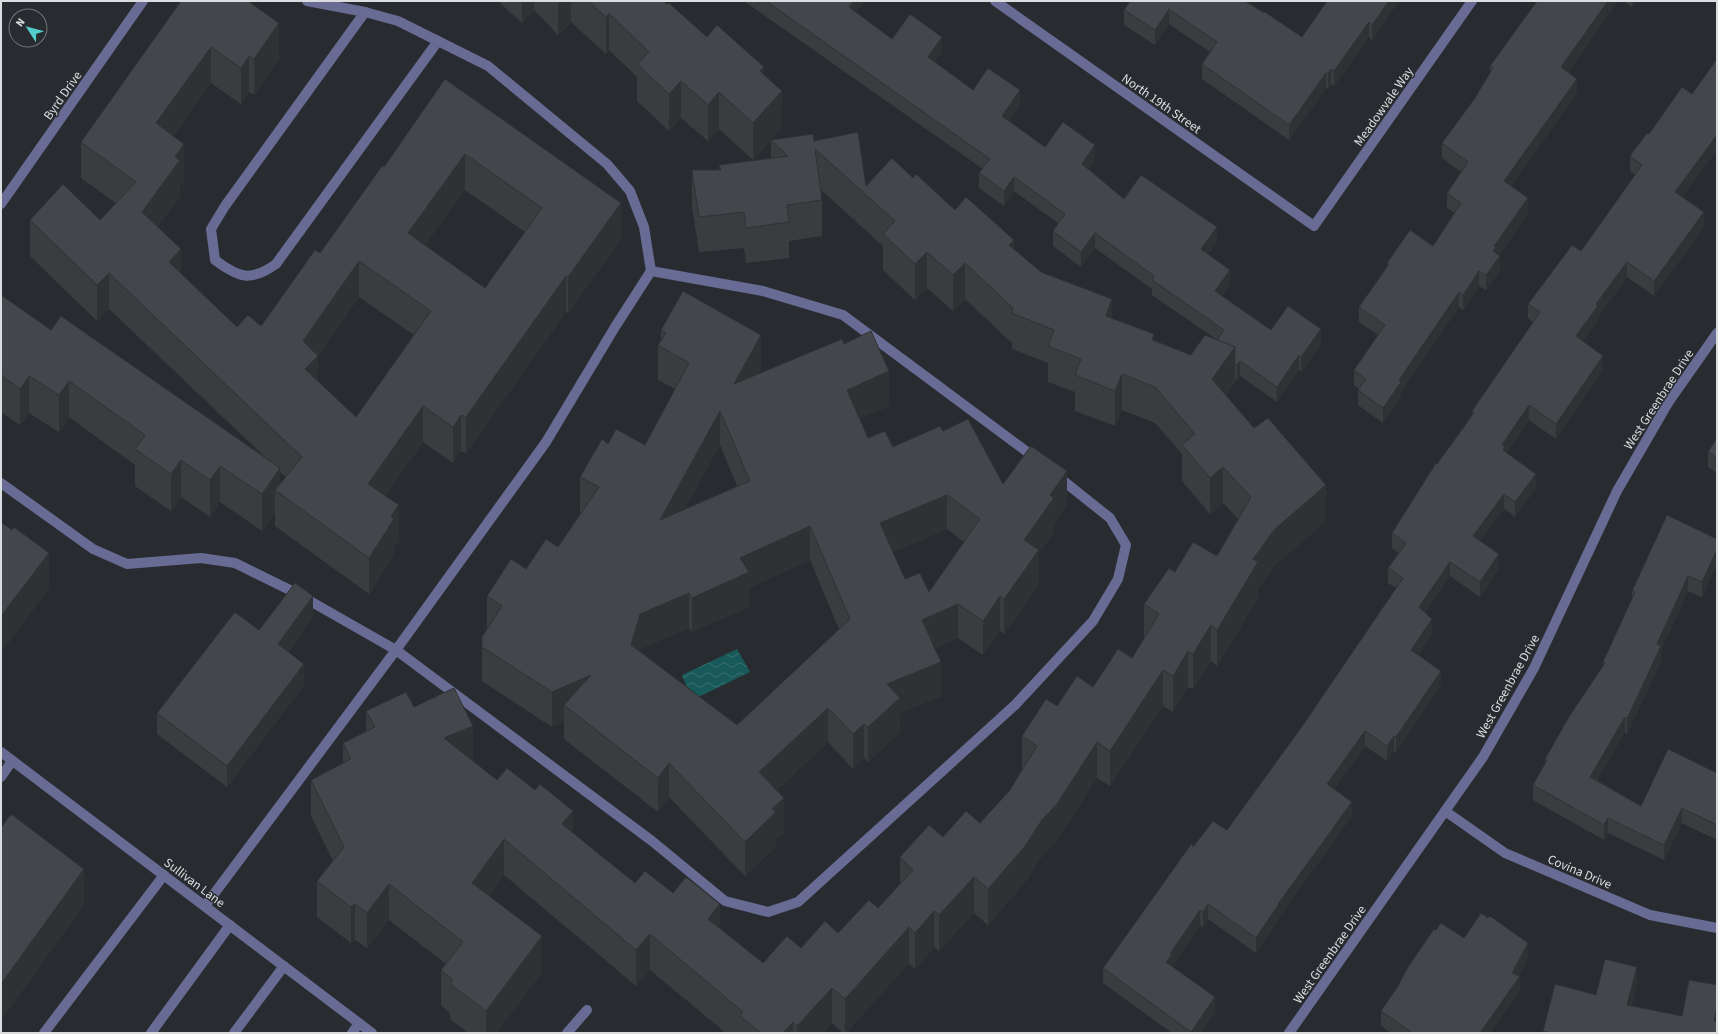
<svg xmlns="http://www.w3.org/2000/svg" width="1718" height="1034" font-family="'Source Sans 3',sans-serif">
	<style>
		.water { fill: url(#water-waves) }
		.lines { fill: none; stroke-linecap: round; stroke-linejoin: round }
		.minor { stroke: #686b93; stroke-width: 10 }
		.wall { fill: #3a3d40; fill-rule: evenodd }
		.shaded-wall { fill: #2f3234 }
		.building { fill: #43474b; stroke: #2f3234; fill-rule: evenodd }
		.labels { text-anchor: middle; stroke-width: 3; stroke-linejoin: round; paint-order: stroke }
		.street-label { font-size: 13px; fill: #dbdee0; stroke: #282c30 }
	</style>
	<defs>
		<pattern id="water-waves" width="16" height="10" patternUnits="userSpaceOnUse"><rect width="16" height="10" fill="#185959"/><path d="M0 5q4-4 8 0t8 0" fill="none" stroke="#397071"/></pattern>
	</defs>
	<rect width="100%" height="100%" fill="#282c30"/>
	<polygon class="water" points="737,649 750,672 692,700 682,675"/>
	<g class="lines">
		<g class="minor">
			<polyline points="995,1 1314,226 1472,1"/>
			<path d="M365,12L225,206L211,229L215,260C239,278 251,282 276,264L438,41"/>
			<polyline points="1,204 143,1"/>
			<polyline points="651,271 763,291 843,315 1038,460"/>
			<polyline points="1,483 93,549 127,564 201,558 235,563 296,593 396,650 652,841 725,901 768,912 798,902 1015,705 1093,621 1118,579 1126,545 1110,518 1056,475"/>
			<polyline points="1,752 372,1033"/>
			<polyline points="1,777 12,761"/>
			<polyline points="1445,811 1505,853 1650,915 1717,928"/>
			<polyline points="205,906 396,650 546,442 615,327 651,271 644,227 630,191 607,164 488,66 398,21 365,12 307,1"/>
			<polyline points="44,1033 164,875"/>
			<polyline points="151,1033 230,925"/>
			<polyline points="234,1033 284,966"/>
			<polyline points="352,1033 359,1023"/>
			<polyline points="567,1033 587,1010"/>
			<polyline points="1289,1033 1483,757 1534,668 1617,491 1668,403 1717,333"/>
		</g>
	</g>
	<g class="wall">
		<path d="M181,1L279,59L254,95L249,92L241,104L211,83L173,136L184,180L180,186V196L157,227L181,274L237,327L261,326L320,253L384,167L445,79L621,239L568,313L566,312L466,453L461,451L453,463L423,442L385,496L399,541L394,547V555L369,594L275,526V512L262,531L220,502L210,517L181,497L171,511L135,486V465L69,417L59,432L29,413L20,425L1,412V295L51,330L266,458L109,309L97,321L30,256V220H100L116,203L81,178V142ZM465,190L525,232L485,288L425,245ZM359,297L414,335L356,417L318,382V356ZM280,472L286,477L280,484Z"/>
		<polygon points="498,1 663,1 707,37 764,74 782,127 771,140 814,141 866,186 913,178 955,210 1014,249 1041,272 1112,319 1154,340 1191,355 1216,339 1152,295 1152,289 1095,248 1081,267 1053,246 1053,231 1058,223 1014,191 1004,206 979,188 979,173 983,169 744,1 864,1 856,12 892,39 942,52 935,62 973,90 1020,105 1009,121 1045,147 1095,160 1089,169 1124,199 1217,242 1208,254 1230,284 1222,296 1271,330 1321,344 1301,372 1299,370 1277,402 1240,376 1237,380 1235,379 1235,382 1226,395 1326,521 1275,565 1258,589 1258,598 1217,666 1211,661 1193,689 1188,687 1173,712 1163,706 1110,786 1097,778 1057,840 1042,856 1025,882 988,925 974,913 939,951 934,947 915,969 909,963 846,1033 843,1033 832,1023 823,1033 726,1033 650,970 636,986 504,875 489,896 542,972 496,1033 468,1033 450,1019 450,1013 441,1005 441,970 446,964 389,920 367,948 355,940 351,943 317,917 317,881 333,861 311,816 311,780 343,763 343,743 366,732 366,711 414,707 473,761 497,780 573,834 635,883 673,893 720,928 763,963 838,933 878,908 900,884 900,857 943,837 980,823 1010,790 1022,769 1022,736 1057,706 1093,687 1132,658 1144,638 1144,604 1175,572 1217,556 1238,519 1223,503 1210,514 1182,481 1182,454 1155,423 1122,410 1115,426 1075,411 1075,392 1048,382 1048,363 1012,349 1012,343 965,299 953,311 927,288 915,300 883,270 883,246 821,190 822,200 822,236 789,241 789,258 746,263 744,248 699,252 692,206 692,170 719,170 719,165 771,159 771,140 753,160 719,129 708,141 681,118 669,131 637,101 637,77 609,50 606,54 571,22 558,35 534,10 522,23"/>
		<polygon points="1130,1 1264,13 1302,37 1397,1 1397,4 1372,40 1369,37 1334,86 1331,84 1328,89 1326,88 1289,140 1202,79 1202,64 1210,52 1169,24 1155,45 1124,25 1124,10"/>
		<polygon points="1618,1 1568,72 1577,93 1511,186 1528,213 1499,255 1500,271 1486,290 1479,286 1463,310 1459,307 1401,392 1401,396 1383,423 1358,405 1358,390 1359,389 1354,385 1354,370 1378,335 1359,322 1359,307 1387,267 1387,263 1433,246 1455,213 1447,208 1447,193 1461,172 1442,158 1442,143 1475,98 1490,74 1490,66"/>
		<polygon points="1624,1 1635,1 1632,7"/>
		<polygon points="1717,59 1717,150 1682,197 1704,227 1654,296 1627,277 1598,317 1598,320 1583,341 1603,370 1556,439 1529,420 1506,453 1536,488 1515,517 1504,508 1480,541 1499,568 1480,597 1450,576 1425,613 1432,634 1418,655 1441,685 1396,752 1394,751 1387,761 1365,746 1334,789 1352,816 1279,917 1279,919 1256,953 1208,919 1203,927 1200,925 1172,966 1215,1012 1201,1033 1172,1033 1103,983 1103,968 1193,847 1227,830 1303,725 1396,588 1388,583 1388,568 1399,553 1392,548 1392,533 1437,464 1472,415 1472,411 1533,322 1528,318 1528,304 1581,251 1635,175 1630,171 1630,156 1649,134 1692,94"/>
		<path d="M661,330L761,369L758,374L844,344L889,406L860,418L868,438L893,447L943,431L1003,484L1067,505L1054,524V532L1039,553V585L1004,634L1000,631L983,655L958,638L935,648L941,696L900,713V732L868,762L864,758L853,769L828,742L776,791L784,833L776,840V847L745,876L669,797L658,812L564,739V721L552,727L482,681V637L487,628V596L558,547L581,512H580V477L608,444L645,445L675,389L658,380V345L661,340ZM720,445L737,486L684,509ZM947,529L964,542L929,592L905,579L893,552ZM810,560L839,629L737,725L640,651V649L689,628L692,632L749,607V588Z"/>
		<polygon points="1717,438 1717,473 1708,467 1708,452"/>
		<polygon points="1717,539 1717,564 1702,597 1688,591 1661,650 1661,661 1627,734 1625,732 1597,780 1641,806 1717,773 1717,840 1682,823 1664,860 1608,833 1604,840 1533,800 1533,785 1545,765 1545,759 1603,665 1603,662 1632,600 1632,591"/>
		<polygon points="313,617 288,652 304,685 227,787 157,734 157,713 259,630"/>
		<polygon points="1436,930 1528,958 1519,975 1520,990 1490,1033 1391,1033 1381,1026 1381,1011"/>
		<polygon points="1637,982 1631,1006 1717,1033 1543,1033 1543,1031 1596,995"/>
	</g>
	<g class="shaded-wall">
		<polygon points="522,1 534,1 534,10 522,23"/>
		<polygon points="558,1 571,1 571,22 558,35"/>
		<polygon points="854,1 864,1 849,22 849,7"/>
		<polygon points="1389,1 1397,1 1397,4 1372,40 1372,25"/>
		<polygon points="1608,1 1618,1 1561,82 1561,67"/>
		<polygon points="1632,1 1635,1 1632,7"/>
		<polygon points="1169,9 1169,24 1155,45 1155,30"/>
		<polygon points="609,13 609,50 606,54 606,17"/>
		<polygon points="1369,22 1369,37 1334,86 1334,71"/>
		<polygon points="279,23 279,59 254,95 254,59"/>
		<polygon points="942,37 942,52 928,72 928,57"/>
		<polygon points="211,47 211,83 156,159 156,123"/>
		<polygon points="249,56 249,92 241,104 241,68"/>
		<polygon points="764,67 764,103 760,71"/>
		<polygon points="1331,69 1331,84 1328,89 1328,74"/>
		<polygon points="1326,73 1326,88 1289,140 1289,125"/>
		<polygon points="1577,79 1577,93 1504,196 1504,181"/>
		<polygon points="681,81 681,118 669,131 669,94"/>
		<polygon points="1020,90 1020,105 1002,131 1002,116"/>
		<polygon points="782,91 782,127 753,160 753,123"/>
		<polygon points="719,92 719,129 708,141 708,105"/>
		<polygon points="1717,135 1717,150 1675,207 1675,192"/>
		<polygon points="184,144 184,180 180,186 180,196 142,248 142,212 175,157"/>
		<polygon points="1095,145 1095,160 1082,179 1082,164"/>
		<polygon points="465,154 465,190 408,269 408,233"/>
		<polygon points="1014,177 1014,191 1004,206 1004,191"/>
		<polygon points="1528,198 1528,213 1496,259 1500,256 1500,271 1486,290 1486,275 1494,246"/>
		<polygon points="621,203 621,239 568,313 568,277"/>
		<polygon points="1704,212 1704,227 1654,296 1654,281"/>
		<polygon points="1217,227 1217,242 1201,264 1201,249"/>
		<polygon points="1095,233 1095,248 1081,267 1081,252"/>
		<polygon points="1014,240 1014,276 1009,245"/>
		<polygon points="181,249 181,285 169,262"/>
		<polygon points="927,252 927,288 915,300 915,264"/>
		<polygon points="359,261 359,297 317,357 318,356 318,392 305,405 303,341"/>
		<polygon points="1627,262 1627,277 1598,317 1598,320 1576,351 1576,336 1596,304"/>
		<polygon points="965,263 965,299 953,311 953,275"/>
		<polygon points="1230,270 1230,284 1215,306 1215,291"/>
		<polygon points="1479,271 1479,286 1463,310 1463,295"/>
		<polygon points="109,273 109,309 97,321 97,285"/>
		<polygon points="566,276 566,312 466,453 466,417"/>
		<polygon points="1459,292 1459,307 1401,392 1401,396 1383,423 1383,408 1399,380"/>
		<polygon points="1112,299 1112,335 1106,316"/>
		<polygon points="1321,329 1321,344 1301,372 1301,357"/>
		<polygon points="761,335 761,369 734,418 734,384"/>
		<polygon points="1235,347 1235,382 1212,414 1212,379"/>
		<polygon points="1299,355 1299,370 1277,402 1277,387"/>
		<polygon points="1603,356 1603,370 1556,439 1556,424"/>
		<polygon points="1240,361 1240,376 1237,380 1237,365"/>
		<polygon points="889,371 889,406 847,424 847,390"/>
		<polygon points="1122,374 1122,410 1115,426 1115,391"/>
		<polygon points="29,376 29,413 20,425 20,389"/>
		<polygon points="69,381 69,417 59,432 59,395"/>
		<polygon points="1529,405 1529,420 1505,454 1505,462 1502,445"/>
		<polygon points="423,406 423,442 368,520 368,484"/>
		<polygon points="720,411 720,445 660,555 660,520"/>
		<polygon points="461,415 461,451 453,463 453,427"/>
		<polygon points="181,460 181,497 171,511 171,474"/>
		<polygon points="220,466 220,502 210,517 210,480"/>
		<polygon points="1223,467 1223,503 1210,514 1210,478"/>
		<polygon points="280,468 280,494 275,490 275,512 262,531 262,494"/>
		<polygon points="1067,471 1067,505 1054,524 1054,532 1039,553 1039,585 1004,634 1004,599 1024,540 1050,495"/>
		<polygon points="1536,474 1536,488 1515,517 1515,502"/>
		<polygon points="1326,485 1326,521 1275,565 1258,589 1258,598 1217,666 1217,630 1253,559 1275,529"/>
		<polygon points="1504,494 1504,508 1473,551 1473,536"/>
		<polygon points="947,495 947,529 880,558 880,523"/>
		<polygon points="399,505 399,541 394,547 394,555 369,594 369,558 391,516"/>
		<polygon points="810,526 810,560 749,588 749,607 692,632 692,598 740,558"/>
		<polygon points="1717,550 1717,564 1702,597 1702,582"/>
		<polygon points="49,553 49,589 1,653 1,616"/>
		<polygon points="1499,554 1499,568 1480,597 1480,582"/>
		<polygon points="1450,562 1450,576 1419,622 1419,607"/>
		<polygon points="1688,576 1688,591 1661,650 1661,661 1627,734 1627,719 1657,644"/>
		<polygon points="689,593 689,628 640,649 631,679 631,645 640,614"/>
		<polygon points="313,596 313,617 278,665 278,644"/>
		<polygon points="1000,596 1000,631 983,655 983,621"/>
		<polygon points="958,604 958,638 922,654 922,620"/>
		<polygon points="1432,619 1432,634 1411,665 1411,650"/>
		<polygon points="1211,625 1211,661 1193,689 1193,654"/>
		<polygon points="1188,651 1188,687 1173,712 1173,676"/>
		<polygon points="941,662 941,696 900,713 900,732 868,762 868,727 887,684"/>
		<polygon points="304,664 304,685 227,787 227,766"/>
		<polygon points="1163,670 1163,706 1110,786 1110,751"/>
		<polygon points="1441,671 1441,685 1396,752 1396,737"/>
		<polygon points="591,675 564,705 564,721 552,727 552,692"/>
		<polygon points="828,708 828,742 759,807 759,772"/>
		<polygon points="1625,717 1625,732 1590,792 1590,777"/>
		<polygon points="864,724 864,758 853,769 853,734"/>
		<polygon points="473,726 473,762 444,738"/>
		<polygon points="1365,731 1365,746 1327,799 1327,784"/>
		<polygon points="1394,736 1394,751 1387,761 1387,746"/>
		<polygon points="1097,742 1097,778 1057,840 1042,856 1025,882 988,925 988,889"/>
		<polygon points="669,763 669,797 658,812 658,778"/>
		<polygon points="784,798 784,833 776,840 776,847 745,876 745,842 772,809"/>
		<polygon points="1352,802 1352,816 1279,917 1279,919 1256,953 1256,938 1278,904"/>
		<polygon points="1682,808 1682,823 1664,860 1664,845"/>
		<polygon points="573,811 573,846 562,824"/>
		<polygon points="1608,818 1608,833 1604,840 1604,825"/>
		<polygon points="504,839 504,875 472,919 472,883"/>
		<polygon points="84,869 84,905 1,1021 1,984"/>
		<polygon points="974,877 974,913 939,951 939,915"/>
		<polygon points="389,884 389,920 367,948 367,913"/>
		<polygon points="355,904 355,940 351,943 351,907"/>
		<polygon points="720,904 720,940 708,919"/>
		<polygon points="1208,904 1208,919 1203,927 1203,912"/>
		<polygon points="1200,910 1200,925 1172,967 1166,962 1170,954"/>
		<polygon points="934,911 934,947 915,969 915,933"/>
		<polygon points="909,927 909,963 846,1033 845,1033 845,999"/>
		<polygon points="650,934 650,970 636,986 636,950"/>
		<polygon points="542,936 542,972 496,1033 486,1033 486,1011"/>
		<polygon points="1528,943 1528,958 1515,984 1520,976 1520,990 1490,1033 1480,1033"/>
		<polygon points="1637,967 1637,982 1627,1020 1627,1005"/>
		<polygon points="832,988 832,1023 823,1033 797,1033 797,1026"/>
		<polygon points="1215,997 1215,1012 1201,1033 1191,1033 1191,1032"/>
		<polygon points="1717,1008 1717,1023 1714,1021"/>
		<polygon points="793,1022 793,1033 783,1033"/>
	</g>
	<g class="building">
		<path d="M181,1H248L279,23L254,59L249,56L241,68L211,47L156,123L184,144L175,157L180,160L142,212L181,249L169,262L237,327L248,315L261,326L315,250L320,253L382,166L384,167L445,79L621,203L568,277L566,276L466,417L461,415L453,427L423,406L368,484L399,505L391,516L394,519L369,558L275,490L302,457L109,273L97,285L30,220L63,184L100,220L136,182L81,142ZM465,154L542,208L485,288L408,233ZM359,261L431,311L356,417L305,369L318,356L303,341Z"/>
		<polygon points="588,1 663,1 667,4 669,3 707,37 717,25 764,67 760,71 782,91 753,123 719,92 708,105 681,81 669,94 637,64 649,52 609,13 606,17"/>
		<polygon points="766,1 854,1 849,7 892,39 910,14 942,37 928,57 973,90 988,68 1020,90 1002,116 1045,147 1063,122 1095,145 1082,164 1124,199 1141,175 1217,227 1201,249 1230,270 1215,291 1271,330 1288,306 1321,329 1301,357 1299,355 1277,387 1240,361 1237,365 1235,364 1235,347 1217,340 1224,330 1152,280 1154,276 1095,233 1081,252 1053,231 1065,214 1014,177 1004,191 979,173 990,159"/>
		<polygon points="1130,1 1245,1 1264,13 1265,12 1302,37 1327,1 1389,1 1372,25 1369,22 1334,71 1331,69 1328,74 1326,73 1289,125 1202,64 1217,42 1169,9 1155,30 1124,10"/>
		<polygon points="1537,1 1608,1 1561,67 1577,79 1504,181 1528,198 1494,246 1496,247 1493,251 1500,256 1486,275 1479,271 1463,295 1459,292 1399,380 1401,382 1383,408 1358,390 1366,379 1354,370 1385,325 1359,307 1389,264 1387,263 1410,230 1433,246 1461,203 1447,193 1468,162 1442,143 1475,98 1493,68 1490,66"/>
		<polygon points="1717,59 1717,135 1675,192 1704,212 1654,281 1627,262 1596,304 1598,306 1576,336 1603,356 1556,424 1529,405 1502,445 1505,447 1503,450 1536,474 1515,502 1504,494 1473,536 1499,554 1480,582 1450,562 1419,607 1432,619 1411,650 1441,671 1396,737 1394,736 1387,746 1365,731 1327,784 1352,802 1278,904 1279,904 1256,938 1208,904 1203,912 1200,910 1170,954 1172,955 1166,962 1215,997 1191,1032 1103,968 1192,843 1193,847 1213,821 1227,830 1303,725 1403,578 1388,568 1406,543 1392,533 1436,463 1437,464 1474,413 1472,411 1540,312 1528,304 1572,245 1581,251 1642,165 1630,156 1647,133 1649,134 1682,87 1692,94"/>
		<polygon points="858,132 866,186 892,158 913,178 916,174 955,210 966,197 1014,240 1009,245 1041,272 1112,299 1106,316 1154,334 1152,340 1191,355 1205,335 1235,347 1212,379 1254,428 1268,418 1326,485 1275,529 1253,559 1258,562 1217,630 1211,625 1193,654 1188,651 1173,676 1163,670 1110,751 1097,742 1057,804 1042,820 1025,846 988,889 974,877 939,915 934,911 915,933 909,927 845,999 832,988 797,1026 793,1022 783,1033 761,1033 740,1016 743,1012 650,934 636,950 504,839 472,883 542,936 486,1011 450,984 453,980 441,970 463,942 389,884 367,913 355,904 351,907 317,881 344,847 311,780 351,759 343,743 375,727 366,711 406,692 414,707 454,688 473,726 444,738 497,780 507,768 535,790 540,784 573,811 562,824 635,883 645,871 673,893 686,877 720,904 708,919 763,963 787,936 801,948 825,921 838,933 869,900 878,908 913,870 900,857 929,825 943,837 966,811 980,823 1010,790 1037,746 1022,736 1046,699 1057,706 1077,676 1093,687 1118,649 1132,658 1159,614 1144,604 1169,568 1175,572 1193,542 1217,556 1251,497 1223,467 1210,478 1182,445 1195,434 1155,387 1122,374 1115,391 1075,375 1081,359 1048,346 1054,330 1012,313 1013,308 965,263 953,275 927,252 915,264 883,234 895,221 815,149 822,200 787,205 789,222 746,228 744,212 699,217 692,170 721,170 719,165 788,156 771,140 813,134 814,141"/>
		<path d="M683,291L761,335L734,384L842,339L844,344L871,331L889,371L847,390L868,438L885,431L893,447L940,426L943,431L968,419L1003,484L1031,446L1067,471L1050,495L1054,498L1024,540L1039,550L1004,599L1000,596L983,621L958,604L922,620L941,662L887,684L900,698L868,727L864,724L853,734L828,708L759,772L784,798L772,809L776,812L745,842L669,763L658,778L564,705L591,675L552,692L482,647V637L502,606L487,596L511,559L526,569L546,539L558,547L599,487L580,477L602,439L608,444L616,429L645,445L689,363L658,345L666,333L661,330ZM720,411L750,481L660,520ZM947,495L980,519L929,592L920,573L905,579L880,523ZM810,526L850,619L737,725L631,645L640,614L689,593L692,598L749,572L740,558Z"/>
		<polygon points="1,295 51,330 61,316 280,468 262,494 220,466 210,480 181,460 171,474 135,449 145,435 69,381 59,395 29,376 20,389 1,375"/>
		<polygon points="1717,438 1717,458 1708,452"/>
		<polygon points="1667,515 1717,539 1717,550 1702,582 1688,576 1657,644 1661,646 1627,719 1625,717 1590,777 1641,806 1668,749 1717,773 1717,825 1682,808 1664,845 1608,818 1604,825 1533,785 1547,760 1545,759 1570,715 1605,663 1603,662 1635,592 1632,591"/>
		<polygon points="1,522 12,530 14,527 49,553 1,616"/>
		<polygon points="295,583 313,596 278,644 304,664 227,766 157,713 235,612 259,630"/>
		<polygon points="11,814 84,869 1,984 1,828"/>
		<polygon points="1481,913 1488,918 1490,916 1528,943 1512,973 1520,976 1480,1033 1411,1033 1411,1032 1381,1011 1398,986 1408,967 1434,929 1436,930 1441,923 1464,938"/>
		<polygon points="1605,959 1637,967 1627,1005 1682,1016 1689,980 1717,985 1717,1008 1714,1021 1717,1021 1717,1033 1552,1033 1543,1031 1555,984 1596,995"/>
	</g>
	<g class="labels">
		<g class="street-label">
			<text transform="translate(62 95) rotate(-55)" y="5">Byrd Drive</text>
			<text transform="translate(1162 103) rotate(35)" y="5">North 19th Street</text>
			<text transform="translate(1383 106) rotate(-55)" y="5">Meadowvale Way</text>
			<text transform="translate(1658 399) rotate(-57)" y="5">West Greenbrae Drive</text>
			<text transform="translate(1507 686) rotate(-61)" y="5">West Greenbrae Drive</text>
			<text transform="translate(1580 871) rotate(23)" y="5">Covina Drive</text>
			<text transform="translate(195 882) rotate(37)" y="5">Sullivan Lane</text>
			<text transform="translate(1329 954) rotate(-55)" y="5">West Greenbrae Drive</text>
		</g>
	</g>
	<rect width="1718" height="1034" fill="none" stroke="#dbdee0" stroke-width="4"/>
	<g transform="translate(28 28) rotate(306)"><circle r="19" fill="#282c30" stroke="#707376"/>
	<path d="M0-3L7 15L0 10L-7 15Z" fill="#53cdca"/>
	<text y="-6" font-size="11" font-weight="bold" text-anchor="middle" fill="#dbdee0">N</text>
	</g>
</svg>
